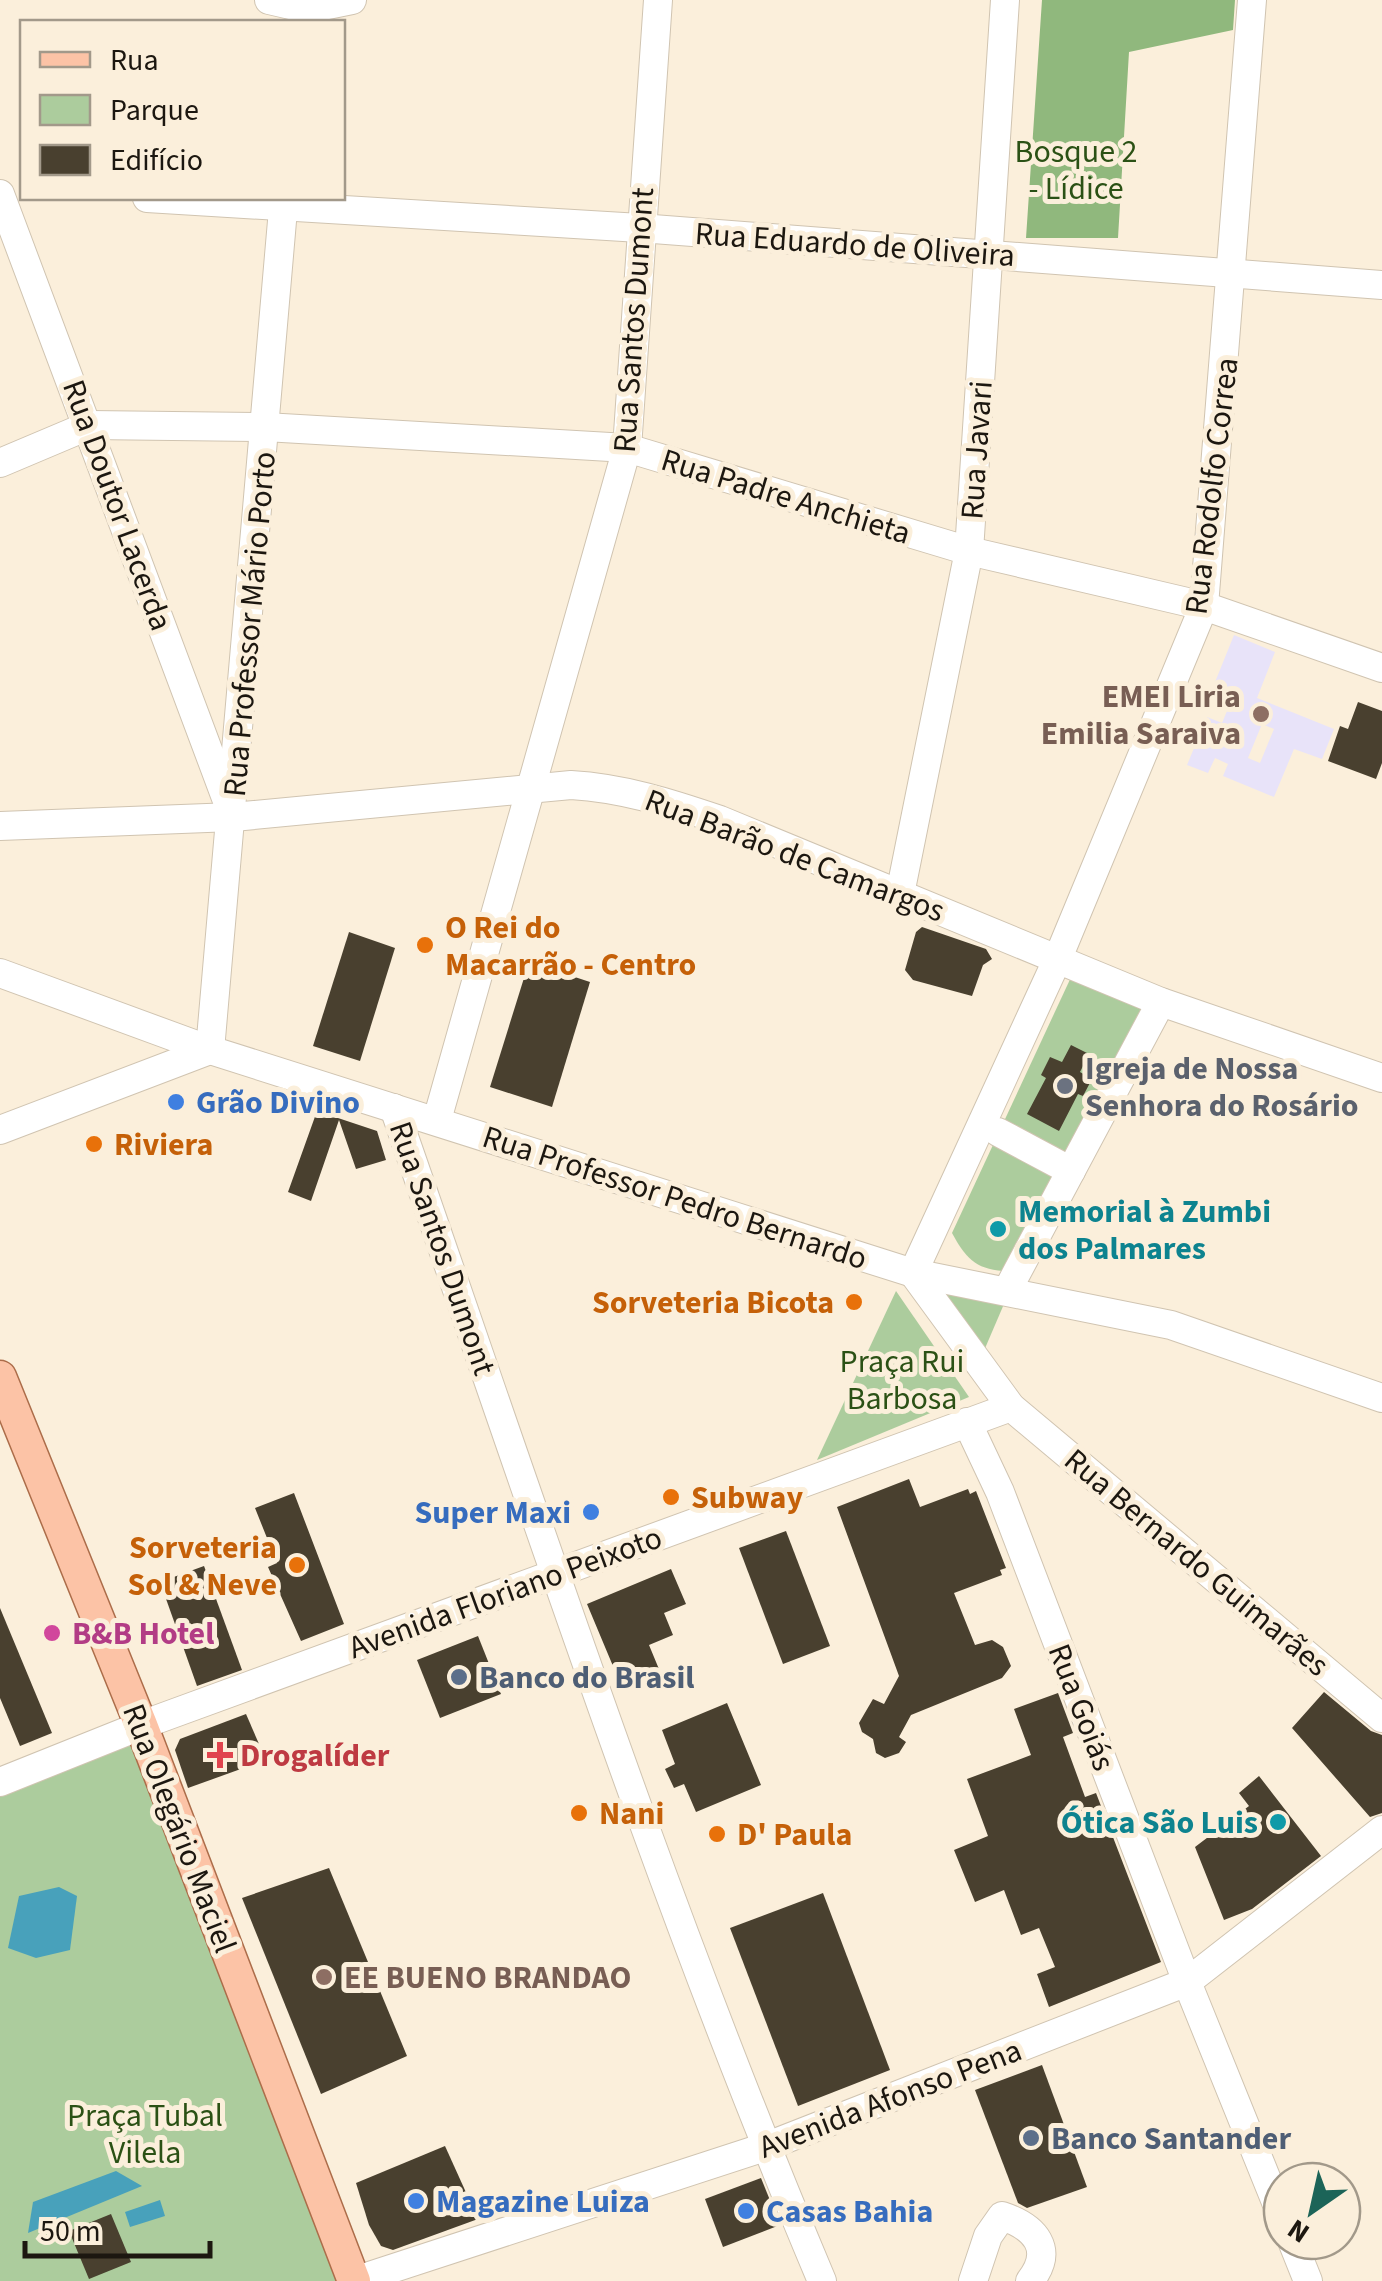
<svg xmlns="http://www.w3.org/2000/svg" width="1382" height="2281" font-family="'Source Sans 3',sans-serif">
	<style>
		.education { fill: #e8e3f9; fill-rule: evenodd }
		.green { fill: #accc9d }
		.forest { fill: #90b87d }
		.water { fill: #48a1bb }
		.building { fill: #49402f }
		.lines { fill: none; stroke-linecap: round; stroke-linejoin: round }
		.minor-casing { stroke: #d0c4b1; stroke-width: 30 }
		.major-casing { stroke: #ac6d4a; stroke-width: 35 }
		.minor { stroke: #fff; stroke-width: 28 }
		.major { stroke: #fcc3a6; stroke-width: 32 }
		.education-dot { fill: #8d6e63; stroke: #fbefdb; stroke-width: 4 }
		.food-dot { fill: #e8710a; stroke: #fbefdb; stroke-width: 4 }
		.worship-dot { fill: #6b7280; stroke: #fbefdb; stroke-width: 4 }
		.shop-dot { fill: #3f7fe0; stroke: #fbefdb; stroke-width: 4 }
		.culture-dot { fill: #0f9aa8; stroke: #fbefdb; stroke-width: 4 }
		.hotel-dot { fill: #d1479c; stroke: #fbefdb; stroke-width: 4 }
		.service-dot { fill: #5c6f8a; stroke: #fbefdb; stroke-width: 4 }
		.health-dot { fill: #e0444e; stroke: #fbefdb; stroke-width: 4 }
		.labels { text-anchor: middle; stroke-width: 10; stroke-linejoin: round; paint-order: stroke }
		.park-label { font-size: 32px; fill: #2b5115; stroke: #fbefdb }
		.street-label { font-size: 32px; fill: #1c1710; stroke: #fbefdb }
		.education-label { font-size: 32px; font-weight: bold; fill: #785e54; stroke: #fbefdb; text-anchor: end }
		.food-label { font-size: 32px; font-weight: bold; fill: #c56008; stroke: #fbefdb; text-anchor: start }
		.worship-label { font-size: 32px; font-weight: bold; fill: #5b616d; stroke: #fbefdb; text-anchor: start }
		.shop-label { font-size: 32px; font-weight: bold; fill: #366cbe; stroke: #fbefdb; text-anchor: start }
		.culture-label { font-size: 32px; font-weight: bold; fill: #0d838f; stroke: #fbefdb; text-anchor: start }
		.hotel-label { font-size: 32px; font-weight: bold; fill: #b23c85; stroke: #fbefdb; text-anchor: start }
		.service-label { font-size: 32px; font-weight: bold; fill: #4e5e75; stroke: #fbefdb; text-anchor: start }
		.health-label { font-size: 32px; font-weight: bold; fill: #be3a42; stroke: #fbefdb; text-anchor: start }
	</style>
	<rect width="100%" height="100%" fill="#fbefdb"/>
	<path class="education" d="M1234,635L1275,652L1257,698L1334,729L1322,759L1294,749L1274,797L1223,776L1228,764L1215,758L1208,773L1187,765L1207,717L1222,723L1227,711L1207,702ZM1262,724L1274,729L1260,763L1248,758Z"/>
	<g class="green">
		<path d="M1073,973L1149,1006L1003,1271C975,1269 965,1257 952,1233Z"/>
		<polygon points="932,1284 1007,1297 983,1353"/>
		<polygon points="896,1291 969,1397 817,1460"/>
		<polygon points="150,1722 354,2281 0,2281 0,1782"/>
	</g>
	<polygon class="forest" points="1042,0 1235,0 1233,30 1129,52 1118,238 1026,238"/>
	<g class="water">
		<polygon points="59,1887 77,1896 70,1950 36,1958 8,1948 19,1896"/>
		<polygon points="116,2171 142,2186 28,2233 33,2202"/>
		<polygon points="160,2200 165,2216 130,2227 125,2212"/>
	</g>
	<g class="building">
		<polygon points="1358,702 1382,711 1382,763 1376,779 1328,761 1340,726 1348,729"/>
		<polygon points="922,927 986,949 992,959 983,965 972,996 913,980 905,970 916,932"/>
		<polygon points="349,932 395,948 360,1061 313,1046"/>
		<polygon points="529,962 590,982 552,1107 490,1087"/>
		<polygon points="1071,1045 1089,1054 1080,1072 1092,1079 1083,1096 1078,1094 1059,1131 1027,1114 1046,1078 1041,1075 1050,1057 1062,1062"/>
		<polygon points="317,1111 377,1131 386,1160 356,1169 339,1120 311,1201 288,1192"/>
		<polygon points="909,1479 920,1507 968,1489 970,1494 976,1491 1006,1568 1000,1570 1002,1575 954,1593 975,1645 992,1640 1003,1647 1011,1666 1002,1678 911,1715 899,1737 906,1742 899,1753 885,1758 876,1753 873,1739 862,1732 859,1723 873,1699 884,1704 899,1676 837,1507"/>
		<polygon points="294,1493 344,1624 301,1641 268,1567 277,1563 255,1508"/>
		<polygon points="786,1531 830,1646 783,1664 739,1548"/>
		<polygon points="204,1566 242,1670 197,1686 160,1582"/>
		<polygon points="671,1569 686,1604 664,1613 673,1635 649,1645 661,1674 623,1690 587,1604"/>
		<polygon points="0,1608 52,1733 20,1746 0,1698"/>
		<polygon points="478,1636 501,1694 440,1718 417,1660"/>
		<polygon points="1324,1692 1371,1731 1382,1735 1382,1813 1370,1817 1292,1728"/>
		<polygon points="1058,1693 1073,1733 1063,1737 1085,1797 1096,1793 1161,1962 1049,2007 1037,1974 1055,1967 1039,1928 1021,1935 1004,1890 975,1902 954,1850 988,1836 967,1779 1031,1755 1014,1709"/>
		<polygon points="727,1703 761,1785 696,1812 684,1784 674,1788 665,1769 675,1764 662,1730"/>
		<polygon points="246,1714 266,1760 188,1788 175,1750 180,1739"/>
		<polygon points="1259,1776 1321,1856 1252,1909 1224,1920 1195,1847 1249,1806 1239,1793"/>
		<polygon points="329,1868 407,2056 321,2094 242,1898"/>
		<polygon points="823,1893 890,2070 798,2106 730,1928"/>
		<polygon points="1042,2065 1087,2187 1027,2208 1018,2203 975,2090"/>
		<polygon points="445,2146 478,2219 393,2250 381,2246 369,2225 356,2183"/>
		<polygon points="761,2178 780,2225 723,2247 705,2199"/>
		<polygon points="111,2214 131,2262 89,2279 69,2231"/>
	</g>
	<g class="lines">
		<g class="minor-casing">
			<g id="minor">
				<polyline points="269,0 308,9 352,0"/>
				<polyline points="0,194 229,806"/>
				<polyline points="147,198 640,228 1382,285"/>
				<polyline points="0,463 90,425 265,427 627,448 969,551 1204,606 1382,668"/>
				<path d="M0,826L233,817L571,785C623,788 670,803 720,820L1161,1002L1382,1078"/>
				<polyline points="900,894 969,551 1005,0"/>
				<polyline points="0,973 210,1050 913,1273 1171,1325 1382,1398"/>
				<path d="M394,1108C531,1500 660,1898 822,2281"/>
				<polyline points="437,1120 627,448 658,0"/>
				<polyline points="0,1130 210,1050 284,198"/>
				<polyline points="998,1132 1071,1171"/>
				<polyline points="913,1273 1058,958 1204,606 1252,0"/>
				<polyline points="913,1273 1011,1407 1382,1718"/>
				<polyline points="1008,1289 1161,1002"/>
				<polyline points="967,1422 1000,1492 1187,1982 1282,2217"/>
				<polyline points="0,1782 150,1722 1011,1407"/>
				<polyline points="1292,2241 1308,2281"/>
				<polyline points="354,2281 765,2147 1187,1982 1382,1830"/>
				<path d="M973,2281L988,2236L1002,2216C1035,2227 1055,2249 1030,2281"/>
			</g>
		</g>
		<g class="major-casing">
			<polyline id="major" points="0,1377 141,1725 354,2281"/>
		</g>
		<use href="#minor" class="minor"/>
		<use href="#major" class="major"/>
	</g>
	<g class="education-dot">
		<circle cx="1261" cy="714" r="10"/>
		<circle cx="324" cy="1977" r="10"/>
	</g>
	<g class="food-dot">
		<circle cx="425" cy="945" r="10"/>
		<circle cx="94" cy="1144" r="10"/>
		<circle cx="854" cy="1302" r="10"/>
		<circle cx="671" cy="1497" r="10"/>
		<circle cx="297" cy="1565" r="10"/>
		<circle cx="579" cy="1813" r="10"/>
		<circle cx="717" cy="1834" r="10"/>
	</g>
	<circle class="worship-dot" cx="1065" cy="1086" r="10"/>
	<g class="shop-dot">
		<circle cx="176" cy="1102" r="10"/>
		<circle cx="591" cy="1512" r="10"/>
		<circle cx="416" cy="2201" r="10"/>
		<circle cx="746" cy="2211" r="10"/>
	</g>
	<g class="culture-dot">
		<circle cx="998" cy="1229" r="10"/>
		<circle cx="1278" cy="1822" r="10"/>
	</g>
	<circle class="hotel-dot" cx="52" cy="1633" r="10"/>
	<g class="service-dot">
		<circle cx="459" cy="1677" r="10"/>
		<circle cx="1031" cy="2138" r="10"/>
	</g>
	<path class="health-dot" d="M215 1740h10v10h10v10h-10v10h-10v-10h-10v-10h10z"/>
	<g class="labels">
		<g class="park-label">
			<text x="1076" y="162">Bosque 2<tspan x="1076" dy="37">- Lídice</tspan></text>
			<text x="902" y="1372">Praça Rui<tspan x="902" dy="37">Barbosa</tspan></text>
			<text x="145" y="2126">Praça Tubal<tspan x="145" dy="37">Vilela</tspan></text>
		</g>
		<g class="street-label">
			<text transform="translate(855 244) rotate(4)" y="11">Rua Eduardo de Oliveira</text>
			<text transform="translate(633 320) rotate(-86)" y="11">Rua Santos Dumont</text>
			<text transform="translate(976 450) rotate(-86)" y="11">Rua Javari</text>
			<text transform="translate(1211 486) rotate(-83)" y="11">Rua Rodolfo Correa</text>
			<text transform="translate(786 496) rotate(17)" y="11">Rua Padre Anchieta</text>
			<text transform="translate(118 505) rotate(70)" y="11">Rua Doutor Lacerda</text>
			<text transform="translate(249 624) rotate(-85)" y="11">Rua Professor Mário Porto</text>
			<text transform="translate(795 855) rotate(21)" y="11">Rua Barão de Camargos</text>
			<text transform="translate(675 1197) rotate(18)" y="11">Rua Professor Pedro Bernardo</text>
			<text transform="translate(443 1248) rotate(71)" y="11">Rua Santos Dumont</text>
			<text transform="translate(1197 1562) rotate(40)" y="11">Rua Bernardo Guimarães</text>
			<text transform="translate(505 1592) rotate(-20)" y="11">Avenida Floriano Peixoto</text>
			<text transform="translate(1082 1707) rotate(69)" y="11">Rua Goiás</text>
			<text transform="translate(180 1828) rotate(69)" y="11">Rua Olegário Maciel</text>
			<text transform="translate(890 2098) rotate(-21)" y="11">Avenida Afonso Pena</text>
		</g>
		<g class="education-label">
			<text x="1241" y="707">EMEI Liria<tspan x="1241" dy="37">Emilia Saraiva</tspan></text>
			<text x="344" y="1988" text-anchor="start">EE BUENO BRANDAO</text>
		</g>
		<g class="food-label">
			<text x="445" y="938">O Rei do<tspan x="445" dy="37">Macarrão - Centro</tspan></text>
			<text x="114" y="1155">Riviera</text>
			<text x="834" y="1313" text-anchor="end">Sorveteria Bicota</text>
			<text x="691" y="1508">Subway</text>
			<text x="277" y="1558" text-anchor="end">Sorveteria<tspan x="277" dy="37">Sol &amp; Neve</tspan></text>
			<text x="599" y="1824">Nani</text>
			<text x="737" y="1845">D' Paula</text>
		</g>
		<g class="worship-label">
			<text x="1085" y="1079">Igreja de Nossa<tspan x="1085" dy="37">Senhora do Rosário</tspan></text>
		</g>
		<g class="shop-label">
			<text x="196" y="1113">Grão Divino</text>
			<text x="571" y="1523" text-anchor="end">Super Maxi</text>
			<text x="436" y="2212">Magazine Luiza</text>
			<text x="766" y="2222">Casas Bahia</text>
		</g>
		<g class="culture-label">
			<text x="1018" y="1222">Memorial à Zumbi<tspan x="1018" dy="37">dos Palmares</tspan></text>
			<text x="1258" y="1833" text-anchor="end">Ótica São Luis</text>
		</g>
		<g class="hotel-label">
			<text x="72" y="1644">B&amp;B Hotel</text>
		</g>
		<g class="service-label">
			<text x="479" y="1688">Banco do Brasil</text>
			<text x="1051" y="2149">Banco Santander</text>
		</g>
		<g class="health-label">
			<text x="240" y="1766">Drogalíder</text>
		</g>
	</g>
	<rect x="20" y="20" width="325" height="180" fill="#fbefdb" stroke="#a2998a" stroke-width="2.5"/>
	<rect x="40" y="52" width="50" height="15" fill="#fcc3a6" stroke="#a2998a" stroke-width="2.5"/>
	<text x="110" y="70" font-size="30" fill="#1c1710">Rua</text>
	<rect x="40" y="95" width="50" height="30" fill="#accc9d" stroke="#a2998a" stroke-width="2.5"/>
	<text x="110" y="120" font-size="30" fill="#1c1710">Parque</text>
	<rect x="40" y="145" width="50" height="30" fill="#49402f" stroke="#a2998a" stroke-width="2.5"/>
	<text x="110" y="170" font-size="30" fill="#1c1710">Edifício</text>
	<g transform="translate(1312 2211) rotate(214)"><circle r="48" fill="#fbefdb" stroke="#a2998a" stroke-width="2.5"/>
	<path d="M0-8L18 38L0 25L-18 38Z" fill="#1c6458"/>
	<text y="-15" font-size="28" font-weight="bold" text-anchor="middle" fill="#1c1710">N</text>
	</g>
	<path d="M25 2241v15h185v-15" fill="none" stroke="#1c1710" stroke-width="5"/>
	<text x="40" y="2241" font-size="30" fill="#1c1710" stroke="#fbefdb" stroke-width="8" paint-order="stroke">50 m</text>
</svg>
